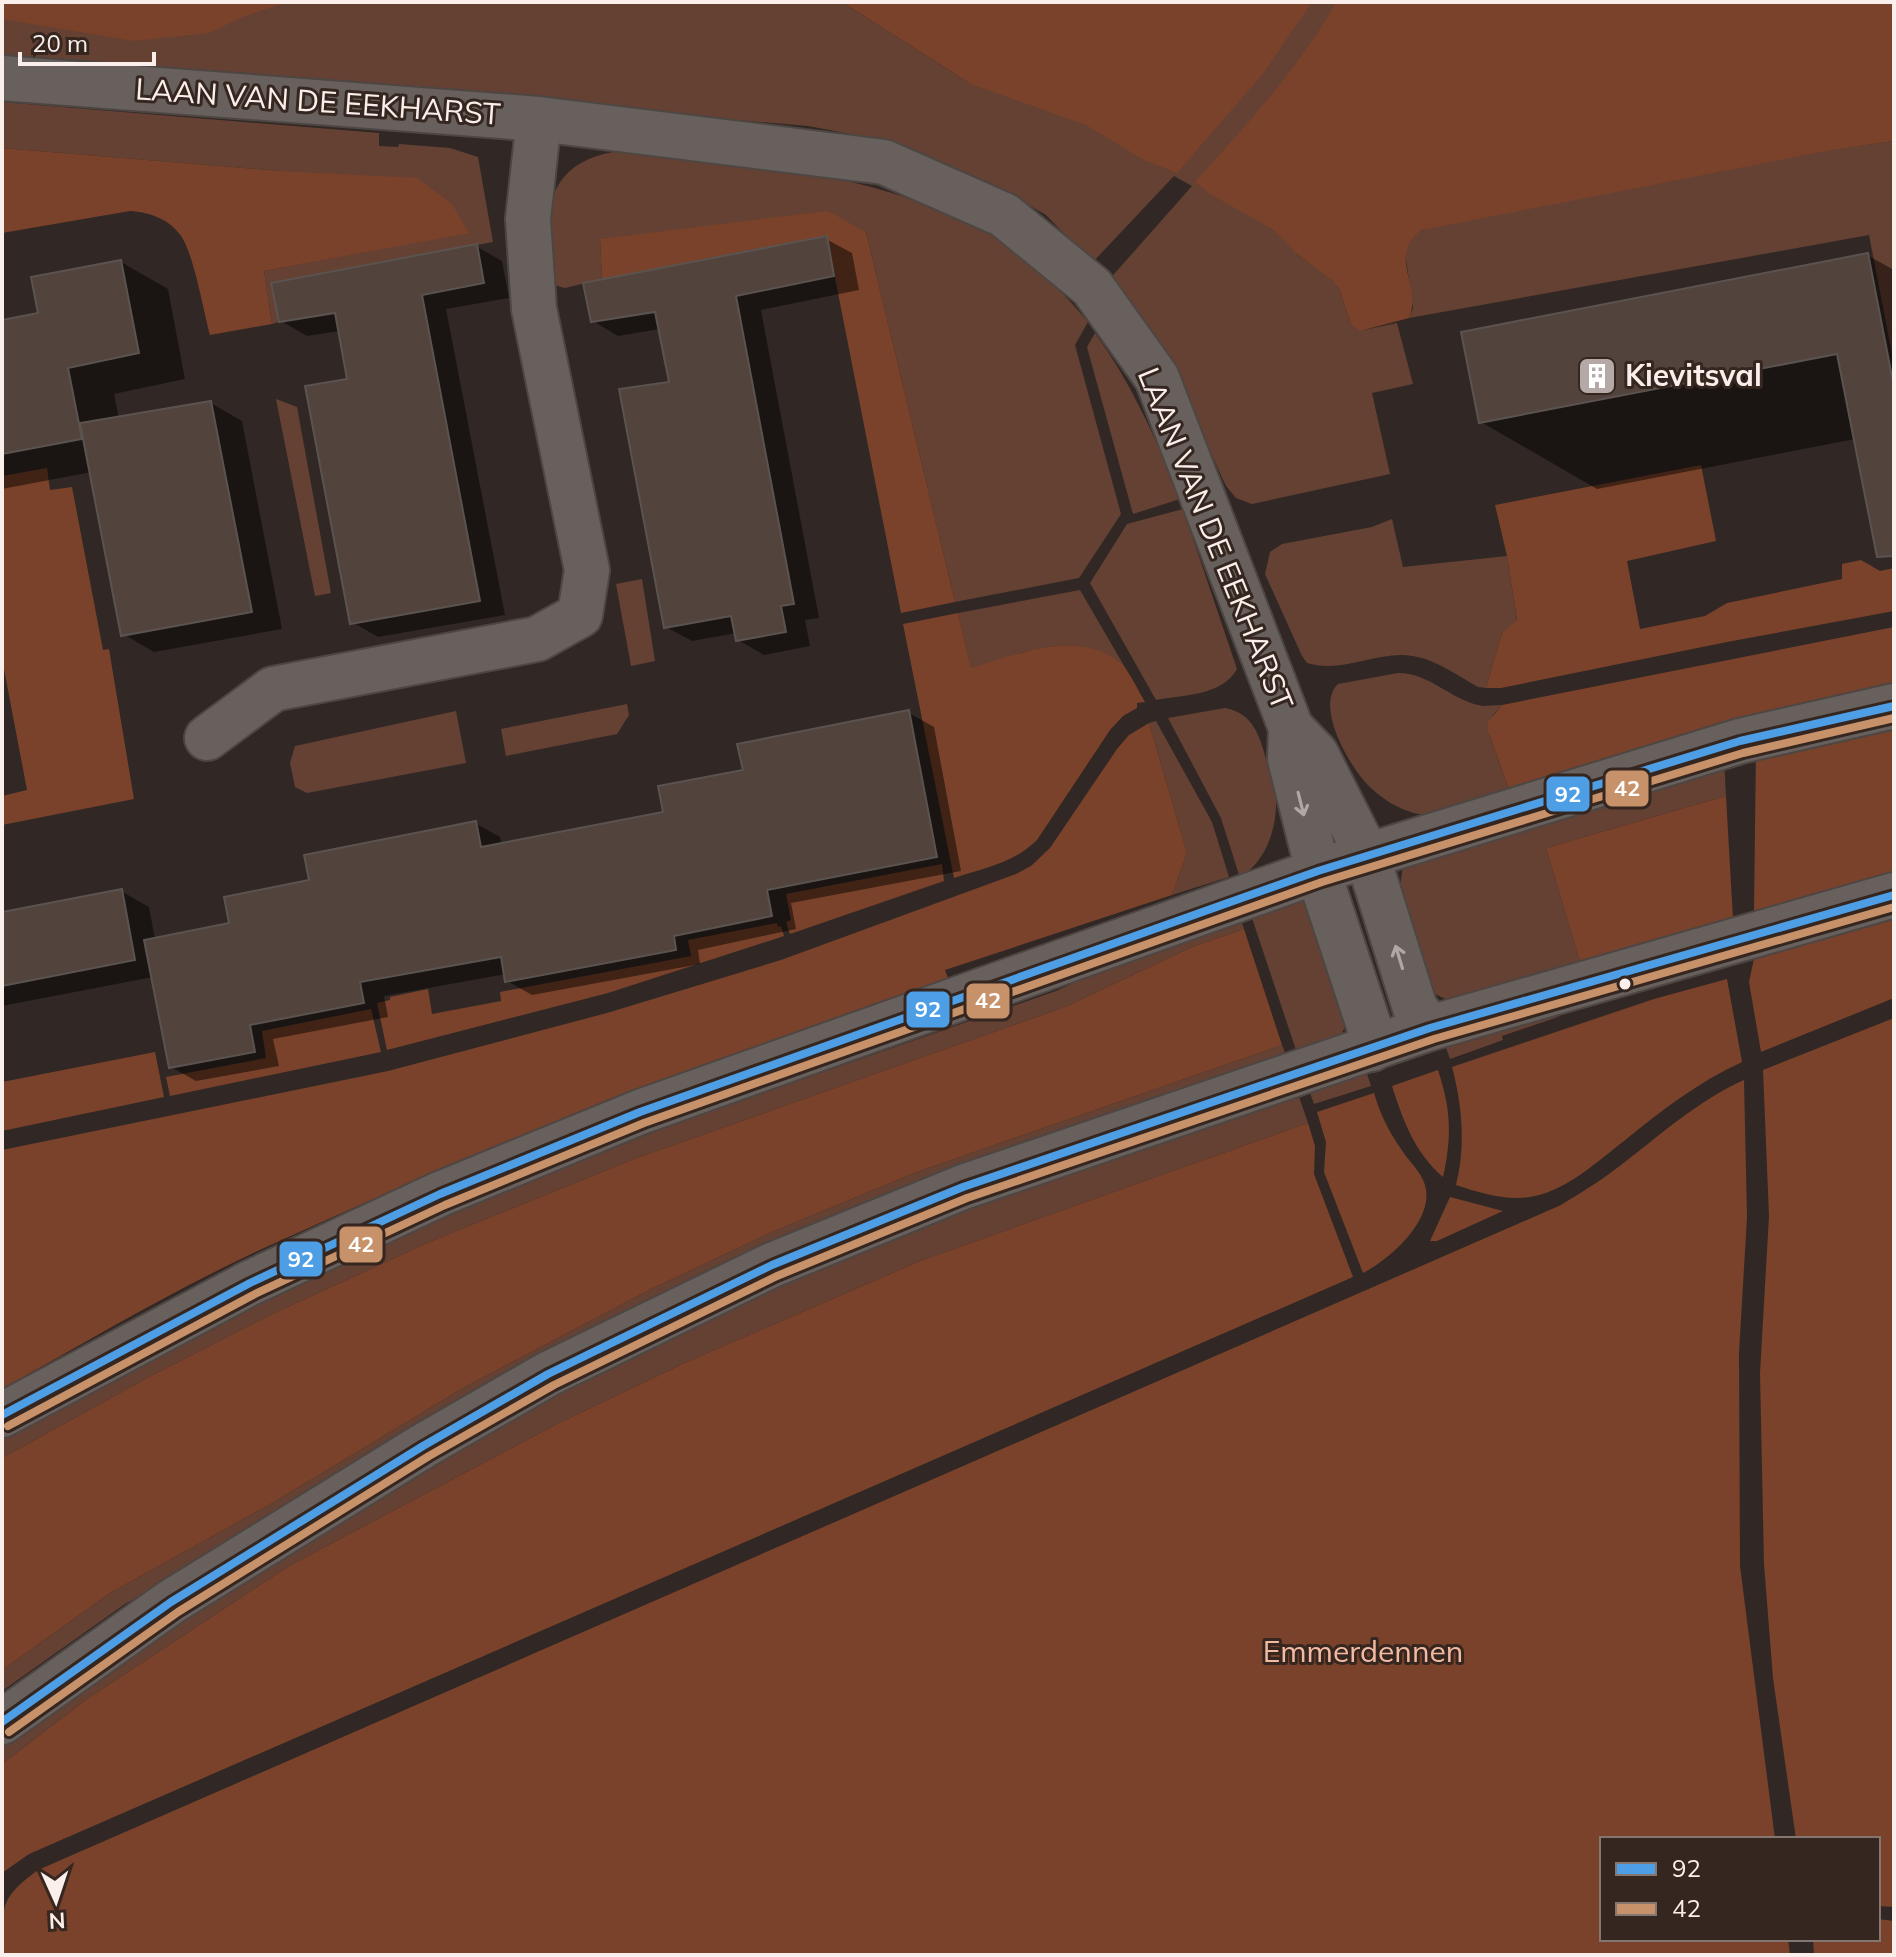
<svg xmlns="http://www.w3.org/2000/svg" width="1896" height="1957" font-family="Mulish,sans-serif">
	<style>
		.green { fill: #654133 }
		.forest { fill: #7a422a }
		.shadow { fill: #0007 }
		.building { fill: #53433d; stroke: #5a5350; stroke-width: 2 }
		.lines { fill: none; stroke-linecap: round; stroke-linejoin: round }
		.minor-casing { stroke: #4e4643; stroke-width: 48 }
		.tertiary-casing { stroke: #4e4643; stroke-width: 48 }
		.minor { stroke: #67605d; stroke-width: 44 }
		.tertiary { stroke: #67605d; stroke-width: 44 }
		.bus-1-casing { stroke: #362620; stroke-width: 14 }
		.bus-2-casing { stroke: #362620; stroke-width: 14 }
		.bus-1 { stroke: #4d9ee5; stroke-width: 8 }
		.bus-2 { stroke: #c7916a; stroke-width: 8 }
		.oneway { stroke: #b0a8a4 }
		.bus-dot { fill: #faefeb; stroke: #362620; stroke-width: 3 }
		.labels { text-anchor: middle; stroke-width: 6; stroke-linejoin: round; paint-order: stroke }
		.street-label { font-size: 30px; fill: #faefeb; stroke: #362620 }
		.poi-label { font-size: 30px; font-weight: bold; fill: #faefeb; stroke: #362620; text-anchor: start }
		.park-label { font-size: 30px; fill: #f3b9a1; stroke: #362620 }
		.line-badge { stroke: #362620; stroke-width: 3 }
		.badge-label { font-size: 22px; text-anchor: middle; font-weight: bold; fill: #fff }
	</style>
	<rect width="100%" height="100%" fill="#312825"/>
	<g class="green">
		<path d="M2,2H842L971,84L849,2H1894L1828,150L1894,141V364L1869,235L1409,318L1413,308L1405,253C1407,239 1415,232 1428,228L1296,253L1334,281L1339,288L1351,324L1364,330L1397,323L1413,384L1372,393L1390,474L1252,504L1236,498L1226,486L1188,403L1108,281L1192,186L1174,176L1092,263L1046,215L991,183L931,159L861,136L808,126L529,102L247,73L2,55Z"/>
		<polygon points="2,102 379,133 379,146 398,147 399,144 450,148 478,157 493,242 272,283 279,322 272,324 264,271 469,232 280,171 2,148"/>
		<path d="M613,152C722,161 830,167 932,207C957,217 982,227 1004,242C1036,265 1063,292 1088,322L1075,345L1121,514L1079,578L955,602L866,232L600,239L602,279L565,288L554,285C544,225 538,166 613,152Z"/>
		<path d="M1095,333C1132,384 1157,441 1180,499L1133,514L1087,347Z"/>
		<polygon points="276,399 297,407 331,593 315,596"/>
		<path d="M1183,509L1237,669C1222,696 1183,695 1156,700L1090,583L1127,524Z"/>
		<path d="M1392,519L1403,567L1507,556L1517,621L1502,633L1486,688L1478,687C1455,674 1431,656 1404,655C1371,654 1340,673 1307,663L1302,656L1265,574L1270,552L1282,544L1372,527Z"/>
		<polygon points="642,579 655,661 631,666 616,584"/>
		<path d="M1080,590L1130,676C1090,623 1022,652 971,669L958,613Z"/>
		<path d="M1398,673C1431,673 1451,701 1483,706C1489,706 1496,705 1502,705L1493,715L1489,734L1512,798C1484,804 1441,820 1414,813C1397,808 1384,800 1371,788C1351,770 1314,707 1338,684Z"/>
		<polygon points="627,704 629,715 617,734 506,756 501,729"/>
		<path d="M1225,708C1258,714 1261,744 1270,772H1273C1281,810 1275,854 1240,878L1221,818L1168,718Z"/>
		<polygon points="456,711 466,763 307,793 295,787 290,763 295,746"/>
		<polygon points="1156,721 1212,822 1229,877 1172,895 1187,853 1149,723"/>
		<polygon points="1724,759 1726,796 1546,848 1581,965 1450,1001 1435,994 1429,987 1400,887 1403,866"/>
		<polygon points="1291,899 1302,901 1316,915 1349,1020 1339,1038 1299,1059 1249,909"/>
		<polygon points="1239,913 1244,929 1192,947 1065,1007 634,1159 427,1243 266,1317 149,1377 2,1458 2,1439 199,1330 428,1223 679,1122 1056,991 1183,933"/>
		<polygon points="1561,1016 1502,1036 1503,1040 1450,1059 1442,1036"/>
		<polygon points="1282,1045 1289,1063 1069,1136 303,1507 125,1604 2,1691 2,1670 110,1593 274,1502 463,1388 649,1290 772,1232 917,1172"/>
		<polygon points="1363,1062 1371,1086 1314,1104 1306,1082"/>
		<polygon points="1295,1085 1308,1123 920,1261 689,1361 559,1423 289,1566 87,1699 2,1764 2,1743 76,1688 399,1475 781,1274"/>
	</g>
	<g class="forest">
		<polygon points="2,2 288,2 245,16 209,33 134,41 2,19"/>
		<polygon points="842,2 1312,2 1262,75 1177,173 1144,160 1086,125 971,84"/>
		<path d="M1336,2H1894V141L1831,150L1422,230C1386,254 1423,287 1409,318L1360,331L1351,324L1339,288L1333,281L1296,253L1274,230L1212,195L1195,182C1246,125 1299,69 1336,2Z"/>
		<path d="M2,148L280,171L417,178L452,204L469,233L264,271L272,324L210,335C203,309 195,261 183,239C172,220 150,212 130,211L2,233Z"/>
		<polygon points="828,211 866,232 955,602 901,613 827,237 602,279 600,239"/>
		<polygon points="1701,465 1716,541 1627,561 1640,629 1705,616 1727,603 1842,579 1842,564 1861,560 1880,571 1894,568 1894,611 1727,642 1501,688 1486,688 1502,633 1517,620 1507,556 1495,505"/>
		<polygon points="47,468 50,490 72,487 103,650 109,649 134,799 2,825 2,796 27,790 4,669 2,669 2,476"/>
		<path d="M958,613L971,668C1017,655 1072,629 1117,660C1129,669 1137,689 1145,702L1137,703V708L1123,716L1110,730L1037,840C1014,863 984,868 954,878L903,624Z"/>
		<polygon points="1894,627 1894,692 1512,798 1487,728 1488,722 1502,705"/>
		<polygon points="1894,719 1894,872 1754,911 1756,750"/>
		<path d="M1149,723L1187,853L1172,895L945,970L949,981C821,1026 693,1068 568,1118C469,1157 370,1200 273,1244C180,1286 91,1339 2,1389V1150L388,1071L607,1013L781,960L1016,874L1031,866L1050,848L1117,749L1129,735Z"/>
		<polygon points="1726,796 1733,919 1581,965 1546,848"/>
		<polygon points="942,864 944,881 790,934 786,922 791,920 786,894"/>
		<polygon points="1894,917 1894,998 1761,1052 1749,982 1755,954"/>
		<polygon points="777,923 778,927 781,926 784,936 608,993 387,1050 377,1003 390,1000 390,997 428,989 432,1014 501,1001 500,992 691,956 688,940"/>
		<polygon points="1244,929 1282,1045 917,1172 772,1232 649,1290 463,1388 274,1502 110,1593 2,1670 2,1458 149,1377 266,1317 427,1243 634,1159 1065,1007 1192,947"/>
		<path d="M1727,979L1742,1062C1698,1082 1661,1111 1624,1141C1598,1161 1568,1189 1535,1196C1509,1202 1480,1193 1456,1185C1466,1146 1462,1104 1452,1067L1654,999Z"/>
		<polygon points="371,1009 381,1052 170,1096 166,1077 266,1058 262,1031"/>
		<polygon points="1894,1018 1894,1907 1878,1906 1878,1839 1796,1839 1773,1678 1764,1564 1760,1373 1769,1216 1763,1070"/>
		<polygon points="155,1052 164,1097 2,1131 2,1082"/>
		<path d="M1438,1070C1451,1110 1452,1136 1443,1177C1415,1153 1403,1121 1392,1086Z"/>
		<path d="M1744,1080L1747,1217L1739,1353L1740,1566L1775,1839H1602V1939H1788L1790,1955H2C2,1905 0,1898 38,1870L1561,1205C1580,1193 1599,1182 1617,1168C1658,1137 1697,1101 1744,1080Z"/>
		<path d="M1374,1093C1380,1114 1389,1132 1401,1149C1408,1160 1418,1169 1423,1180C1440,1216 1390,1259 1363,1273L1324,1172L1326,1142L1317,1112Z"/>
		<polygon points="1308,1123 1315,1146 1314,1174 1353,1277 29,1854 2,1873 2,1764 87,1699 289,1566 559,1423 689,1361 920,1261"/>
		<polygon points="1450,1197 1503,1211 1437,1241 1430,1241"/>
		<polygon points="1878,1919 1894,1921 1894,1955 1814,1955 1813,1939 1878,1939"/>
	</g>
	<g class="shadow">
		<polygon points="826,239 852,253 859,290 761,310 819,618 805,620 810,646 764,655 738,640 737,633 692,641 666,627 671,383 660,329 618,336 593,321"/>
		<polygon points="476,246 502,261 509,298 446,309 505,615 378,637 352,622 350,380 340,331 307,336 281,321"/>
		<polygon points="1867,255 1894,270 1894,516 1855,439 1597,489 1481,422"/>
		<polygon points="121,262 168,289 185,379 114,394 119,419 211,403 242,421 282,629 154,652 123,634 92,472 2,489 2,322 40,314"/>
		<polygon points="909,713 934,727 961,871 791,903 796,929 698,950 700,964 532,995 507,981 506,974 384,996 388,1017 273,1039 279,1066 196,1081 171,1067 153,977 2,1006 2,914 121,891 149,907 155,939 231,925 311,882 475,823 500,837 502,845 665,814 745,771"/>
	</g>
	<g class="building">
		<polygon points="827,236 834,276 736,296 794,604 781,606 786,632 736,641 731,616 664,628 619,389 669,382 655,312 591,322 583,283"/>
		<polygon points="477,244 484,283 422,295 480,601 350,624 305,386 347,379 335,313 279,322 271,283"/>
		<polygon points="1868,253 1894,387 1894,556 1877,557 1837,354 1479,423 1461,332"/>
		<polygon points="121,260 139,353 68,368 82,439 2,454 2,320 38,313 31,277"/>
		<polygon points="211,401 252,612 121,636 80,423"/>
		<polygon points="909,710 937,857 767,890 772,916 674,936 676,950 505,982 501,957 360,982 364,1003 250,1025 255,1052 169,1068 144,940 229,923 224,897 309,880 304,855 476,821 481,847 663,812 658,786 743,770 737,744"/>
		<polygon points="122,889 135,960 2,986 2,912"/>
	</g>
	<g class="lines">
		<g class="minor-casing">
			<g id="minor">
				<polyline points="2,78 539,119 884,162 1004,215 1092,287 1157,378 1291,728 1316,754 1367,855 1415,1008 1430,1028"/>
				<polyline points="1291,728 1290,759 1318,871 1369,1026 1372,1049"/>
				<polyline points="207,738 273,689 537,639 580,615 587,570 534,309 528,219 539,119"/>
			</g>
		</g>
		<g class="tertiary-casing">
			<g id="tertiary">
				<polyline points="2,1415 250,1283 440,1194 640,1112 1318,871 1740,741 1894,706"/>
				<polyline points="2,1722 171,1602 423,1446 548,1374 772,1265 963,1187 1430,1028 1894,895"/>
			</g>
		</g>
		<use href="#minor" class="minor"/>
		<use href="#tertiary" class="tertiary"/>
		<g class="bus-1-casing">
			<g id="bus-1">
				<polyline points="2,1415 250,1283 440,1194 640,1112 1318,871 1740,741 1894,706"/>
				<polyline points="2,1722 171,1602 423,1446 548,1374 772,1265 963,1187 1430,1028 1894,895"/>
			</g>
		</g>
		<g class="bus-2-casing">
			<g id="bus-2">
				<polyline points="8,1426 255,1294 445,1205 644,1123 1322,882 1743,753 1894,718"/>
				<polyline points="9,1732 178,1612 429,1456 554,1385 777,1276 967,1198 1434,1039 1894,907"/>
			</g>
		</g>
		<use href="#bus-1" class="bus-1"/>
		<use href="#bus-2" class="bus-2"/>
	</g>
	<defs><path id="oneway-shaft" d="M-6 0H5M1.5-3L5.5 0L1.5 3" fill="none" stroke-width="1.6" stroke-linecap="round" stroke-linejoin="round" transform="scale(2)"/></defs>
	<g class="oneway">
		<use href="#oneway-shaft" transform="translate(1301 804) rotate(76)"/>
		<use href="#oneway-shaft" transform="translate(1399 957) rotate(-107)"/>
	</g>
	<defs>
		<g id="building-square" transform="scale(2)"><rect x="-9" y="-9" width="18" height="18" rx="4" fill="#b4a9a6" stroke="#362620"/><path d="M-4-6H4V6H1V3H-1V6H-4ZM-2.5-4.3h1.7v1.8h-1.7ZM.8-4.3h1.7v1.8H.8ZM-2.5-1h1.7V.8h-1.7ZM.8-1h1.7V.8H.8Z" fill="#fff"/></g>
	</defs>
	<g fill-rule="evenodd">
		<use href="#building-square" x="1597" y="376"/>
	</g>
	<circle class="bus-dot" cx="1625" cy="984" r="7"/>
	<g class="labels">
		<g class="street-label">
			<text transform="translate(318 102) rotate(4)" y="10">LAAN VAN DE EEKHARST</text>
			<text transform="translate(1215 539) rotate(68)" y="10">LAAN VAN DE EEKHARST</text>
		</g>
		<g class="poi-label">
			<text x="1625" y="386">Kievitsval</text>
		</g>
		<g class="park-label">
			<text x="1363" y="1662">Emmerdennen</text>
		</g>
	</g>
	<g class="line-badge">
		<rect x="1604" y="769" width="46" height="39" rx="8" fill="#c7916a"/>
		<rect x="1545" y="775" width="46" height="38" rx="8" fill="#4d9ee5"/>
		<rect x="965" y="982" width="46" height="38" rx="8" fill="#c7916a"/>
		<rect x="905" y="990" width="46" height="39" rx="8" fill="#4d9ee5"/>
		<rect x="338" y="1225" width="46" height="39" rx="8" fill="#c7916a"/>
		<rect x="278" y="1240" width="46" height="38" rx="8" fill="#4d9ee5"/>
	</g>
	<g class="badge-label">
		<text x="1627" y="796">42</text>
		<text x="1568" y="802">92</text>
		<text x="988" y="1008">42</text>
		<text x="928" y="1017">92</text>
		<text x="361" y="1252">42</text>
		<text x="301" y="1267">92</text>
	</g>
	<rect width="1896" height="1957" fill="none" stroke="#faefeb" stroke-width="8"/>
	<rect x="1600" y="1837" width="280" height="104" fill="#362620" stroke="#847671" stroke-width="2"/>
	<rect x="1616" y="1863" width="40" height="12" fill="#4d9ee5" stroke="#847671" stroke-width="2"/>
	<text x="1672" y="1877" font-size="24" fill="#faefeb">92</text>
	<rect x="1616" y="1903" width="40" height="12" fill="#c7916a" stroke="#847671" stroke-width="2"/>
	<text x="1672" y="1917" font-size="24" fill="#faefeb">42</text>
	<g transform="translate(56 1901) rotate(177)" stroke="#362620" stroke-width="6" paint-order="stroke">
	<path d="M0-6L14 30L0 20L-14 30Z" fill="#faefeb"/>
	<text y="-12" font-size="22" font-weight="bold" text-anchor="middle" fill="#faefeb">N</text>
	</g>
	<path d="M20 52v12h134v-12" fill="none" stroke="#faefeb" stroke-width="4"/>
	<text x="32" y="52" font-size="24" fill="#faefeb" stroke="#362620" stroke-width="6" paint-order="stroke">20 m</text>
</svg>
